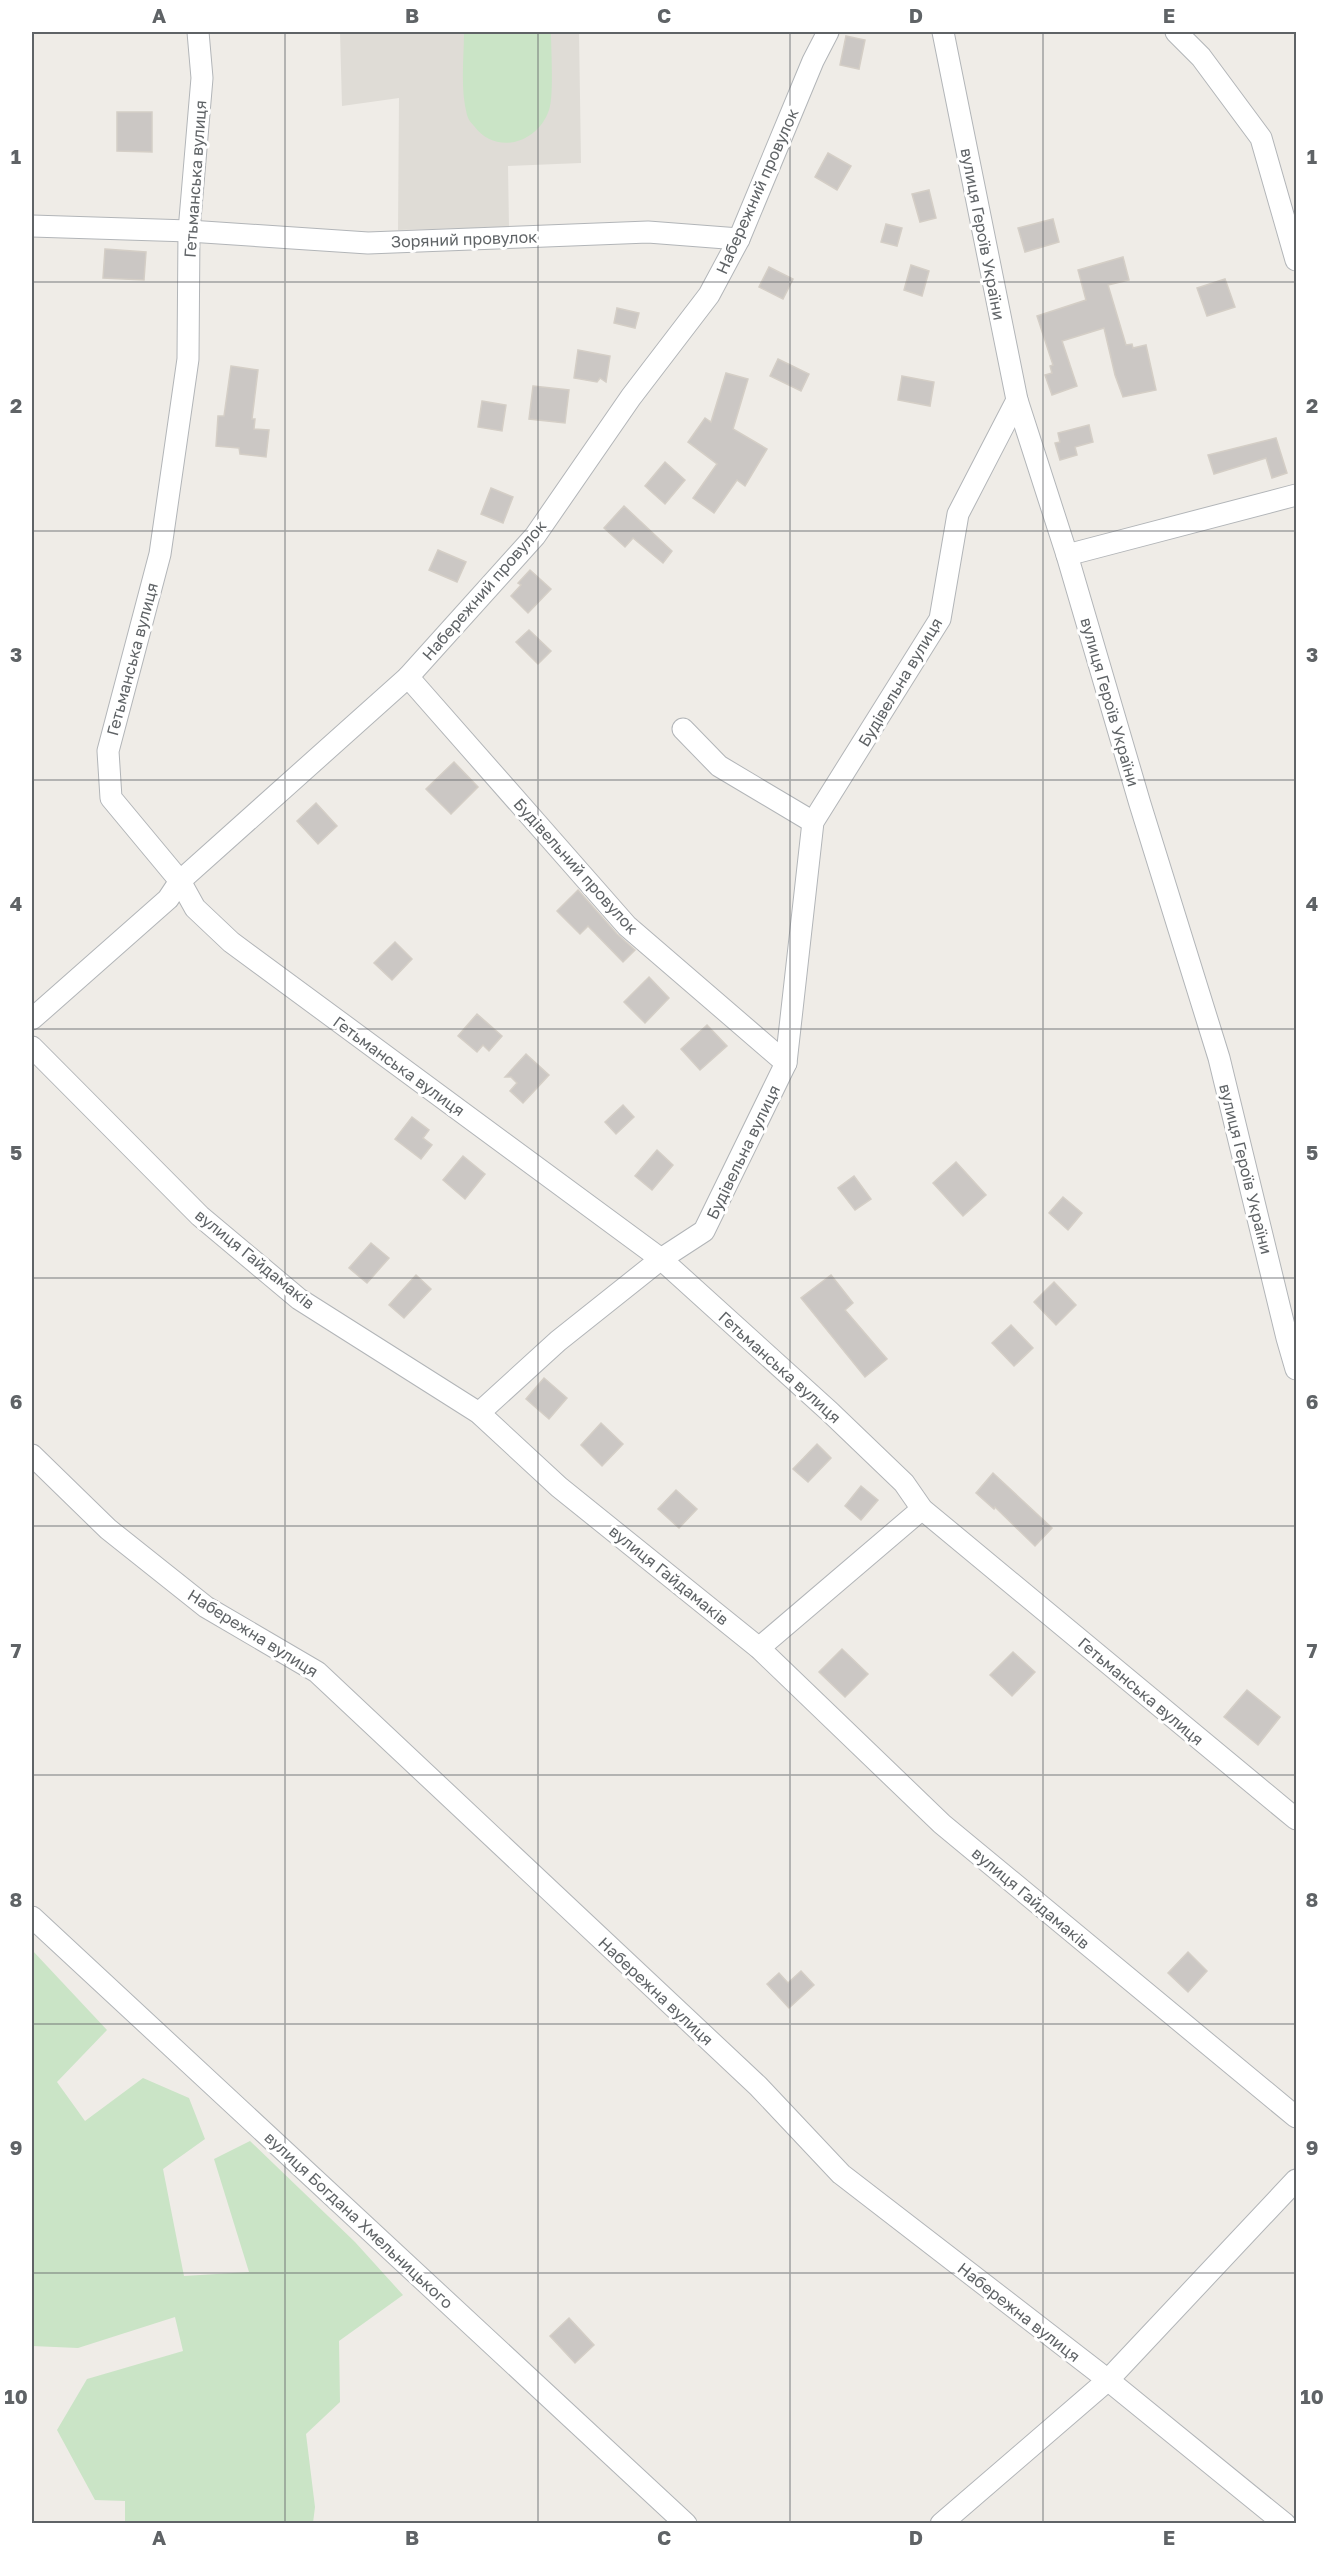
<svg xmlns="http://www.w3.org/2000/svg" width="1328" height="2555" font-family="'Golos Text',sans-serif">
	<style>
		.education { fill: #dfdcd6 }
		.green { fill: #cae4c6 }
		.building { fill: #cbc7c4; stroke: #d4cec6; stroke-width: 1.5 }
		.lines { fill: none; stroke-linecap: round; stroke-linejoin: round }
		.minor-casing { stroke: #b2b5b8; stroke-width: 23 }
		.minor { stroke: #fff; stroke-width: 21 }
		.grid { fill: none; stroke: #5f6366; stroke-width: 1.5; stroke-opacity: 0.55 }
		.labels { text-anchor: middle; stroke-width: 6; stroke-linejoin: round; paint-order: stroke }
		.street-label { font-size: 16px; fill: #5f6366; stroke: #fff }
		.neatline { fill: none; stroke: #5f6366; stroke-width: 2 }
		.grid-label { font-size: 20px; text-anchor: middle; font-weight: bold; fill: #5f6366 }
	</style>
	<rect width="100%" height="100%" fill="#efece7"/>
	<polygon class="education" points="340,32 579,32 581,163 508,166 509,227 398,230 399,98 342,106"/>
	<g class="green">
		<path d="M464,32H551C551,49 554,96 549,110C538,143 496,156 474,126C471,123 468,119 467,115C460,89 464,58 464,32Z"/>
		<polygon points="32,1950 107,2030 57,2082 85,2121 143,2078 189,2098 205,2139 163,2169 184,2276 249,2272 214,2159 250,2141 355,2242 403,2295 339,2341 340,2402 306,2434 315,2507 313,2523 125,2523 125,2501 95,2500 57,2430 87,2379 183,2351 175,2317 78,2348 32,2346"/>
	</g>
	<g class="building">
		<polygon points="846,36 865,40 859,69 840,65"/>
		<polygon points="117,112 152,112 152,152 117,151"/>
		<polygon points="828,153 851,166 837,190 815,177"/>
		<polygon points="929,190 936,218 920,222 912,194"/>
		<polygon points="1053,219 1059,242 1025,252 1018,228"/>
		<polygon points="886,224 902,228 897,246 881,242"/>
		<polygon points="105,249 146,252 144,280 103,278"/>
		<polygon points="1123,257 1129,280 1108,285 1126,345 1132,344 1133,348 1146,345 1156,390 1123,397 1115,375 1104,328 1062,341 1077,386 1052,395 1045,375 1052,373 1050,366 1053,365 1037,316 1086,300 1078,270"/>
		<polygon points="911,265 929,271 922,296 904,290"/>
		<polygon points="769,267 793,279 783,299 759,287"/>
		<polygon points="1225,279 1235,307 1207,316 1197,288"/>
		<polygon points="617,308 639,313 635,328 614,323"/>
		<polygon points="578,350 610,356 606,382 600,378 597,382 574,378"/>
		<polygon points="778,359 809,374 801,391 770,376"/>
		<polygon points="231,366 258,370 252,419 255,419 254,429 269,430 266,457 240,454 239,448 216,446 218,416 224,416"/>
		<polygon points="726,373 748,379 733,429 767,449 745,486 737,480 714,513 693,498 717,464 688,442 705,418 711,422"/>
		<polygon points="902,376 934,382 930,406 898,400"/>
		<polygon points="533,386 569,390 565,423 529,419"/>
		<polygon points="482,401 506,405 502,431 478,427"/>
		<polygon points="1089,425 1093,442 1075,447 1077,455 1060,460 1055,443 1060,442 1058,433"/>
		<polygon points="1276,438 1287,473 1272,478 1266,458 1214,474 1208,455"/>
		<polygon points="665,462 685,480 665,504 645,486"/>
		<polygon points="491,488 513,497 503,523 481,514"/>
		<polygon points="624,506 672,551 663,563 633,538 625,547 604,528"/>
		<polygon points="438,550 466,562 457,582 429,570"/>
		<polygon points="530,570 551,589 528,613 511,596 521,585 518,583"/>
		<polygon points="529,630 551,651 538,664 516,642"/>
		<polygon points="454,762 478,787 451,814 426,789"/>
		<polygon points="316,803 337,826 318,844 297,821"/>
		<polygon points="578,890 617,934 635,950 623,962 588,926 580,934 557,911"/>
		<polygon points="395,942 412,959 392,980 374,963"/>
		<polygon points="649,977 669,998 645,1023 624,1002"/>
		<polygon points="477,1014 502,1036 489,1051 483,1045 477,1052 458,1036"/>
		<polygon points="707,1025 727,1046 700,1070 681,1049"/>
		<polygon points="526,1054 549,1075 523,1103 510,1091 517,1083 511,1077 505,1077"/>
		<polygon points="623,1105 634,1117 616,1134 605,1122"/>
		<polygon points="412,1117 429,1130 423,1138 432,1145 421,1159 395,1139"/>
		<polygon points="657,1150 673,1165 652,1190 635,1176"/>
		<polygon points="463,1156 485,1174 465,1199 443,1180"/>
		<polygon points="956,1162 986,1195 963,1216 933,1183"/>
		<polygon points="854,1176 871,1199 855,1210 838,1188"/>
		<polygon points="1063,1197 1082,1213 1068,1230 1049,1213"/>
		<polygon points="371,1243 389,1258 367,1283 349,1268"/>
		<polygon points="416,1275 431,1289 404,1318 389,1305"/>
		<polygon points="831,1275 853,1303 845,1310 887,1359 865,1377 801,1298"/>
		<polygon points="1054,1282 1076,1305 1056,1325 1034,1302"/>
		<polygon points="1011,1325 1033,1348 1014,1366 992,1343"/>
		<polygon points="544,1378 567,1398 549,1419 526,1399"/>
		<polygon points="601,1423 623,1444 602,1466 581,1445"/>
		<polygon points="817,1444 831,1458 808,1482 793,1469"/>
		<polygon points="993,1473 1052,1528 1035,1546 995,1507 994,1509 976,1493"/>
		<polygon points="861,1486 878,1500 861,1520 845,1506"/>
		<polygon points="676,1490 697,1509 679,1528 658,1509"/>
		<polygon points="842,1649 868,1674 845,1697 819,1672"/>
		<polygon points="1013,1652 1035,1672 1012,1696 990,1675"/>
		<polygon points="1247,1690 1280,1717 1258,1745 1224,1717"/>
		<polygon points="1188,1952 1207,1971 1188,1992 1168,1973"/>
		<polygon points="801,1971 814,1985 789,2008 767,1984 779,1973 788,1983"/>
		<polygon points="569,2318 594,2345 575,2363 550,2336"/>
	</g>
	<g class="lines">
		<g class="minor-casing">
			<g id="minor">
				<polyline points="198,32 202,78 189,231 188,359 160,554 108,751 111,798 180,881 195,908 231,942 661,1259 830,1412 904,1483 922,1509 1296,1819"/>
				<polyline points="943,32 1017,400 1067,555 1140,804 1219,1058 1287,1338 1296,1369"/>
				<polyline points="1176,32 1201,57 1261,138 1296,260"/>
				<polyline points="32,226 189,231 368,243 648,232 739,239"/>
				<polyline points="1067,555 1296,495"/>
				<polyline points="408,677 627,926 786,1063"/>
				<polyline points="683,729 719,766 813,822"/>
				<polyline points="32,1019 168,899 180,881 408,677 535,536 631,397 709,295 739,239 813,61 828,32"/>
				<polyline points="32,1047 200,1216 299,1299 479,1413 559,1487 759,1648 942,1824 1296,2117"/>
				<polyline points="479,1413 558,1341 661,1259 704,1231 786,1063 813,822 940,619 958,514 1017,400"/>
				<polyline points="32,1455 108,1529 206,1607 317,1672 758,2086 841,2174 1108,2380 1285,2524"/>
				<polyline points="759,1648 922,1509"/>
				<polyline points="32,1917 686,2524"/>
				<polyline points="941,2524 1108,2380 1296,2180"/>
			</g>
		</g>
		<use href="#minor" class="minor"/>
	</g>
	<path class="grid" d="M285,32V2524M538,32V2524M790,32V2524M1043,32V2524M32,282H1296M32,531H1296M32,780H1296M32,1029H1296M32,1278H1296M32,1526H1296M32,1775H1296M32,2024H1296M32,2273H1296"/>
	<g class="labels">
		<g class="street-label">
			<text transform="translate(195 179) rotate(-86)" y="6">Гетьманська вулиця</text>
			<text transform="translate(757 191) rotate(-66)" y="6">Набережний провулок</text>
			<text transform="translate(983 234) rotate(79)" y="6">вулиця Героїв України</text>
			<text transform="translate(464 239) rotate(-2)" y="6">Зоряний провулок</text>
			<text transform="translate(484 590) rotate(-49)" y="6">Набережний провулок</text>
			<text transform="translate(132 659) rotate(-75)" y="6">Гетьманська вулиця</text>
			<text transform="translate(900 682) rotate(-59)" y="6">Будівельна вулиця</text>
			<text transform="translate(1110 702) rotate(74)" y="6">вулиця Героїв України</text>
			<text transform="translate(576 866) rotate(48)" y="6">Будівельний провулок</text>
			<text transform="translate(399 1066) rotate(36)" y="6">Гетьманська вулиця</text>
			<text transform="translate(743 1152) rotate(-64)" y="6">Будівельна вулиця</text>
			<text transform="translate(1246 1169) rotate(76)" y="6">вулиця Героїв України</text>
			<text transform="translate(255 1259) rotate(39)" y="6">вулиця Гайдамаків</text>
			<text transform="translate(780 1367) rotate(42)" y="6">Гетьманська вулиця</text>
			<text transform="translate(669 1575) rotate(39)" y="6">вулиця Гайдамаків</text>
			<text transform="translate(253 1633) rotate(32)" y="6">Набережна вулиця</text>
			<text transform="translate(1141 1691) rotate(40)" y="6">Гетьманська вулиця</text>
			<text transform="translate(1031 1898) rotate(40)" y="6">вулиця Гайдамаків</text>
			<text transform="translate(656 1991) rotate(43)" y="6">Набережна вулиця</text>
			<text transform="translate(359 2220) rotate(43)" y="6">вулиця Богдана Хмельницького</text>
			<text transform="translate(1019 2312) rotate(38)" y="6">Набережна вулиця</text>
		</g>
	</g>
	<rect width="1328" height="2555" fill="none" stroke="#ffffff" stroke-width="66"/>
	<rect x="33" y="33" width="1262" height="2489" class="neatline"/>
	<g class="grid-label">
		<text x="159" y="23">A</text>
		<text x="412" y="23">B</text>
		<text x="664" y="23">C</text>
		<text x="916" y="23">D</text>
		<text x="1169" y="23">E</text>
		<text x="16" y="164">1</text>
		<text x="1312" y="164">1</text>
		<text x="16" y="413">2</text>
		<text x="1312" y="413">2</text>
		<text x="16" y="662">3</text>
		<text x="1312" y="662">3</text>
		<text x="16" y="911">4</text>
		<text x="1312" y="911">4</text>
		<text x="16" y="1160">5</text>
		<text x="1312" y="1160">5</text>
		<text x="16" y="1409">6</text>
		<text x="1312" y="1409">6</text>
		<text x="16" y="1658">7</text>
		<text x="1312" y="1658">7</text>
		<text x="16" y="1907">8</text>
		<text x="1312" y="1907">8</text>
		<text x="16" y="2155">9</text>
		<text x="1312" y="2155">9</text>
		<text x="16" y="2404">10</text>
		<text x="1312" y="2404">10</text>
		<text x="159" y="2545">A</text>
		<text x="412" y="2545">B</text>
		<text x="664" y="2545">C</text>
		<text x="916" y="2545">D</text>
		<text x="1169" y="2545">E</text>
	</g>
</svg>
